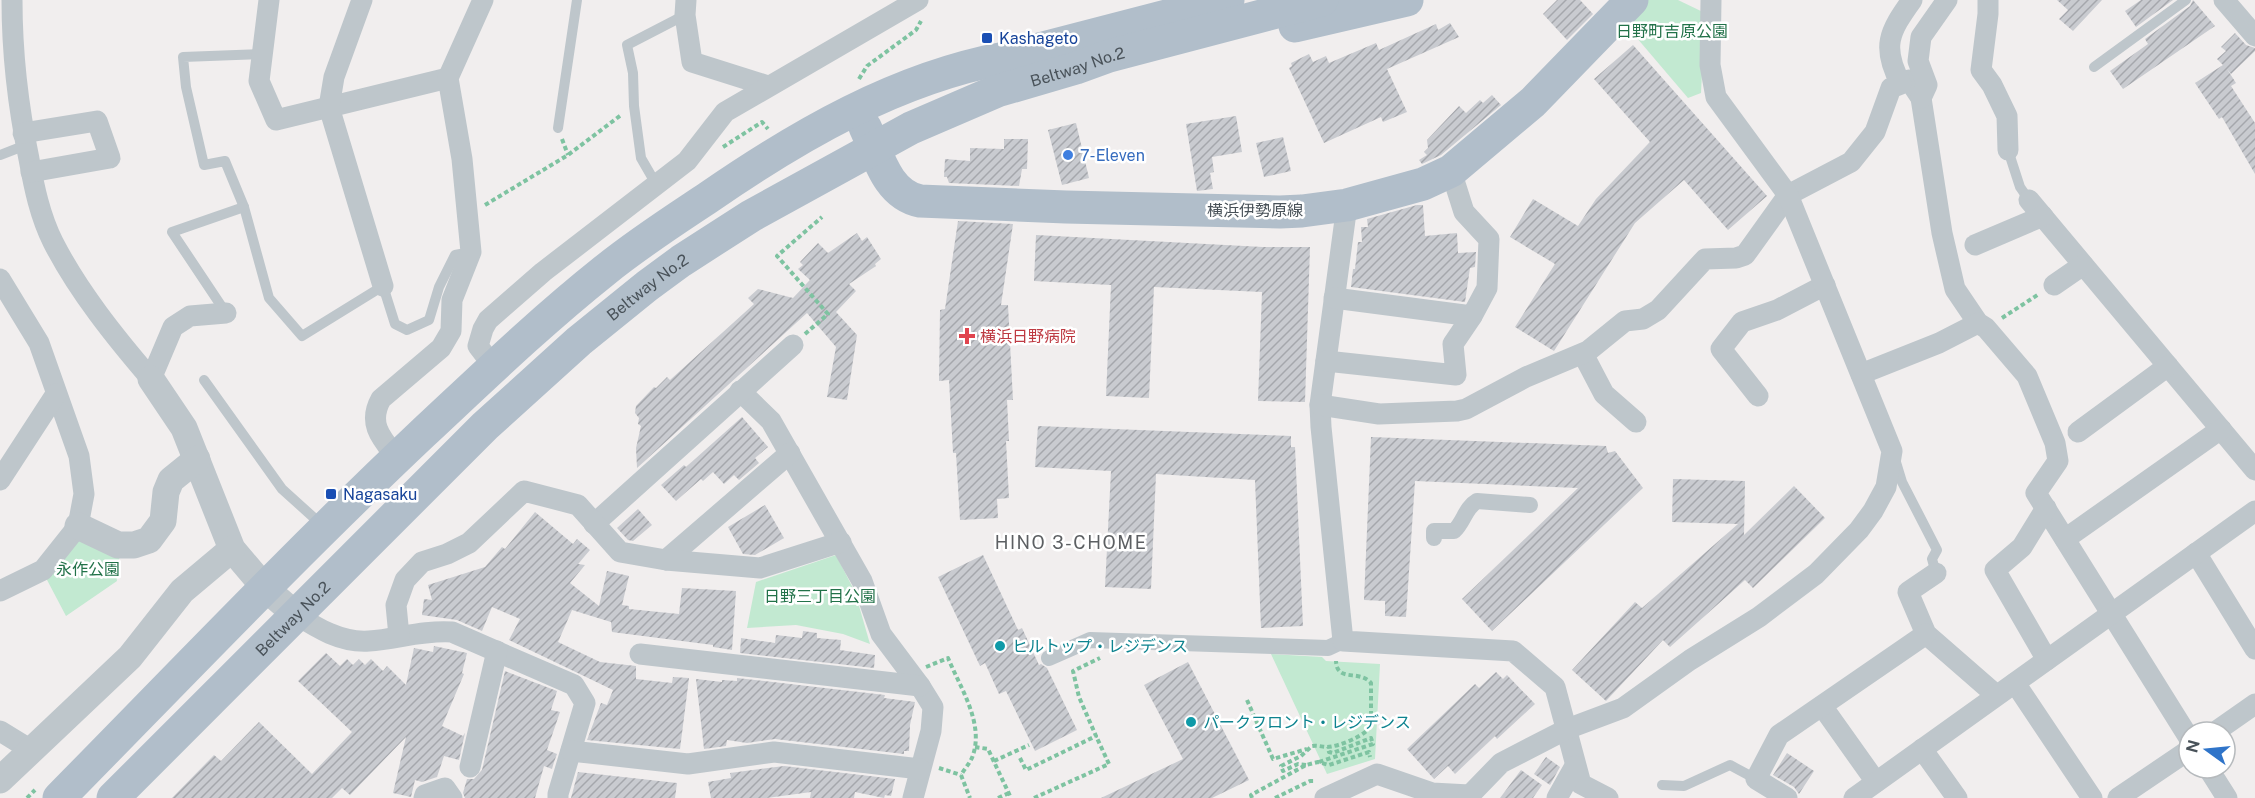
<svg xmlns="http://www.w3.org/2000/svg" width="2255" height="798" font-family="'Public Sans','Noto Sans JP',sans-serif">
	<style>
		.green { fill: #c2e9d1 }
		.building { fill: url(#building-hatch) }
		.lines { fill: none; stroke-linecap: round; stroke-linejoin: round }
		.path { stroke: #7ec3a1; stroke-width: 4; stroke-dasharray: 4.5 3; stroke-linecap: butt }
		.service { stroke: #bec6cb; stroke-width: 10 }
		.pedestrian { stroke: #bec6cb; stroke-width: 16 }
		.minor { stroke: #bec6cb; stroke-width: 21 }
		.tertiary { stroke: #bec6cb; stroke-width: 27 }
		.primary { stroke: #b1beca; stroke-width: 33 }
		.transit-dot { fill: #1a4fb4; stroke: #fff; stroke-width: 2 }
		.shop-dot { fill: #3f7fe0; stroke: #fff; stroke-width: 2 }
		.health-dot { fill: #e0444e; stroke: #fff; stroke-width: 2 }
		.culture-dot { fill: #0f9aa8; stroke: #fff; stroke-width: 2 }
		.labels { text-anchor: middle; stroke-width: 5; stroke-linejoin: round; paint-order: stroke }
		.park-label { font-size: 16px; fill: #227249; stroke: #fff }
		.transit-label { font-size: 16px; fill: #164399; stroke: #fff; text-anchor: start }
		.street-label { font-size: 16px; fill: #495259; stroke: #fff }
		.shop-label { font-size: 16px; fill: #366cbe; stroke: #fff; text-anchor: start }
		.health-label { font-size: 16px; fill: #be3a42; stroke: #fff; text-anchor: start }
		.culture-label { font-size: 16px; fill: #0d838f; stroke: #fff; text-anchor: start }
		.neighbourhood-label { font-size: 18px; letter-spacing: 1.5px; fill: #5c5f62; stroke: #fff }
	</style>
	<defs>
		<pattern id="building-hatch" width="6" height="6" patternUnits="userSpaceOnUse" patternTransform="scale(1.5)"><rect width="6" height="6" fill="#c9cbd0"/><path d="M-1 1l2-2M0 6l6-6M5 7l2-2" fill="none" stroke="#a5a7ac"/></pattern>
	</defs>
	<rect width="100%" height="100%" fill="#f1eeee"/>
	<g class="green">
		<polygon points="1646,0 1678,0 1705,13 1701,93 1688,98 1625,24"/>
		<polygon points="80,536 121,552 116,571 117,581 66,616 46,578"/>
		<polygon points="836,555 855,592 870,644 843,634 796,625 747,628 756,582"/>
		<polygon points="1271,654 1322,657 1326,661 1380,664 1375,759 1327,774"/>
	</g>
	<g class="building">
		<polygon points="1557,0 1580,0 1593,14 1567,40 1543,14"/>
		<polygon points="2057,0 2102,0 2073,31 2059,19 2068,10"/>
		<polygon points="2141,0 2173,0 2136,27 2125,11"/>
		<polygon points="2193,0 2215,26 2123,89 2110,71 2148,44 2145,39 2190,6"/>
		<polygon points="1450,23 1459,37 1387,69 1407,112 1383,122 1381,117 1324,143 1289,68 1292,66 1291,63 1309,54 1313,62 1326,56 1329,63 1376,43 1379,50 1436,24 1438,30"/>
		<polygon points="2235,33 2246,45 2255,48 2255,51 2231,74 2227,69 2236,83 2231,86 2255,123 2255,174 2222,117 2219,119 2195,83 2223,65 2217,59 2226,51 2221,47"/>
		<polygon points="1633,45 1767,196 1728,230 1684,180 1635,223 1554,351 1515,327 1555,264 1510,237 1533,199 1578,226 1596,199 1650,142 1594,79"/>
		<polygon points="1492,95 1501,105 1441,155 1422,164 1419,160 1427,155 1424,152 1428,148 1427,140 1459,106 1466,113 1480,100 1483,103"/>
		<polygon points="1236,116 1242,152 1212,157 1214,172 1210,173 1213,189 1197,191 1186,124"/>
		<polygon points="1076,123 1089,178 1062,185 1048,130"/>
		<polygon points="1283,137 1291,171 1264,177 1256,143"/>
		<polygon points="1004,139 1028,139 1027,169 1022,169 1019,186 949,183 947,177 944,177 945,159 970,161 970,148 1004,149"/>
		<polygon points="1417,205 1423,205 1425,236 1457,233 1458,253 1476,252 1475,267 1470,268 1465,302 1351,287 1353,269 1355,269 1358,242 1362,242 1361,227 1368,227 1367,219"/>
		<polygon points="958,221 1013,224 1001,305 1008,305 1013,400 1007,400 1009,441 1006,441 1009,498 997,499 998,518 960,520 956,453 953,453 949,380 939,381 940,310 945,309"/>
		<polygon points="857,233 862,241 867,237 881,259 875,264 876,266 849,284 856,291 836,312 857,335 847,400 827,397 836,347 807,313 637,468 636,448 641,426 638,424 639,418 635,413 636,406 654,387 656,388 667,377 670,380 754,304 748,298 758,289 793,298 810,280 798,269 803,265 800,262 818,243 828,253"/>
		<polygon points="1036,235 1263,247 1310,247 1305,402 1258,401 1262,292 1154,287 1149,398 1106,396 1111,285 1034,281"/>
		<polygon points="742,417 768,447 755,458 759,463 739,480 734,475 724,484 713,472 703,481 701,479 676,501 661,485 684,465 686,467"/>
		<polygon points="1038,426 1291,436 1291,447 1295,447 1303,626 1261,628 1255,480 1156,474 1151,589 1105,587 1111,471 1035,467"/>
		<polygon points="1371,437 1606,446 1608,453 1615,451 1643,488 1492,631 1462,599 1578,488 1415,481 1406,617 1385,616 1385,601 1364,600"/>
		<polygon points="1673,479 1745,481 1744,535 1794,486 1825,518 1753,588 1745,580 1670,647 1663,640 1606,701 1572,670 1635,602 1642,608 1738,524 1672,522"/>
		<polygon points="765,505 784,538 755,555 743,554 728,527"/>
		<polygon points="638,509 652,525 633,541 628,540 617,528"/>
		<polygon points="535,512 573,544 577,539 590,550 578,564 585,565 570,583 599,606 607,571 629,576 622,605 629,606 629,609 679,614 682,588 736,591 732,650 713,647 713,645 612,632 611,622 572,610 558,642 600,662 636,666 636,679 672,683 673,677 689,678 680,749 587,740 601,703 607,705 613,690 509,640 520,619 492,607 482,631 457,620 422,615 424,599 432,600 428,585 485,567 502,547 505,549"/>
		<polygon points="983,555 1018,630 1022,628 1039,665 1041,664 1047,668 1077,730 1035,751 1006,691 999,694 985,663 980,666 938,577"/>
		<polygon points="803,631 817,633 817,638 841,640 840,650 875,655 874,668 740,653 741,638 775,643 776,635 802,638"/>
		<polygon points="434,646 467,653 462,673 464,674 442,726 463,736 465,733 459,760 444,756 437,777 422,782 415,780 411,797 393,793 406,737 350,795 342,788 332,798 172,798 214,755 221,761 259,722 312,774 352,732 298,681 326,653 340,666 347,659 353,665 359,659 365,665 371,659 383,671 387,666 406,685 414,648 433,652"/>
		<polygon points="1188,662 1249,780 1212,798 1101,798 1183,759 1144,685"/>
		<polygon points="505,671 557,691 551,710 560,712 547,750 557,754 554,762 552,769 544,766 535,798 465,798 463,793 467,779 474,779 482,770"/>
		<polygon points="1496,672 1503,679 1507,675 1535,704 1497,739 1495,736 1455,774 1448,766 1434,779 1407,749 1475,684 1479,688"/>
		<polygon points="737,678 885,695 884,698 915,702 910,725 909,751 904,751 904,754 775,739 747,743 727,740 726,746 704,749 696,679 722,682 722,680 737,681"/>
		<polygon points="1787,753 1814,771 1799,794 1794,787 1773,775"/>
		<polygon points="1546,757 1560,767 1550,785 1534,774"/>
		<polygon points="784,766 895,779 891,796 885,795 884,798 855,792 854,798 810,798 811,792 767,798 711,798 708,782 731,778 730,773"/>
		<polygon points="1521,770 1542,785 1533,798 1500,798"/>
		<polygon points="578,772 677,783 675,798 571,798"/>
	</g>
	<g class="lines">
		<g class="path">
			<polyline points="859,79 867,66 916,30 921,21"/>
			<polyline points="562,139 568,155"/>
			<polyline points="723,147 762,122 768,129"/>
			<polyline points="485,205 568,155 621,115"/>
			<polyline points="2002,318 2039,294"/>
			<polyline points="805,334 828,314 777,256 822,217"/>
			<path d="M926,667L948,658C960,687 984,723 973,755C971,762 965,768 961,775"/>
			<polyline points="1247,700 1273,759 1307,749"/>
			<polyline points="975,747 988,749 1011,798"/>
			<polyline points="1020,758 1026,770 1096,736 1079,697 1073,671 1100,658"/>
			<polyline points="994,761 1029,745"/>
			<polyline points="1319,762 1373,744 1371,738 1333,753 1329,752 1328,747"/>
			<path d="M1306,765L1298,764L1283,771L1281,766L1301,756L1312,746C1318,745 1322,747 1327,747C1338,747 1368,735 1371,725V683C1359,669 1337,683 1336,661"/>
			<polyline points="939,768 961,775"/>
			<polyline points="961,775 970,798"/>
			<polyline points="27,798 35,790"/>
			<polyline points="998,798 1009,793"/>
			<polyline points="1034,798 1109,764 1096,736"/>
			<polyline points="1252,798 1251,795 1306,765 1318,762 1329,765 1369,752 1370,757"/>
			<polyline points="1275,798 1310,781 1315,781"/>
		</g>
		<g class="service">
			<polyline points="261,54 183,57 186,87 204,165 225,161 244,207 269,298 302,336 383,286 395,324 407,330 429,320 439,287 455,255 471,252"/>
			<polyline points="2094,67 2186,0"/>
			<polyline points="558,128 577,0"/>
			<polyline points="2008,150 2020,187 2029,200"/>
			<polyline points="0,155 26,145"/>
			<polyline points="656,184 641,158 634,106 633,73 627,45 685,15"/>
			<polyline points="226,313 172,232 244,207"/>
			<polyline points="204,380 282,489 323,526"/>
			<polyline points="1895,459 1902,482 1937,550 1932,559 1936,573"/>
			<polyline points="1662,785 1684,786 1730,765 1756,779"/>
		</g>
		<g class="pedestrian">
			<path d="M1434,538V531H1454C1464,522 1465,508 1477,501L1530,505"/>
			<polyline points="1049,658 1090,640 1328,648 1343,641"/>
		</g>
		<g class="minor">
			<path d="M12,0C12,54 18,106 29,159C34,187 40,216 53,242C78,291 115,337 151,379L173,327L190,316L226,313"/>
			<polyline points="269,0 259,81 276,120 448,78"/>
			<polyline points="362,0 334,77 329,107 383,286"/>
			<polyline points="686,0 685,15 692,62 768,86"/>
			<polyline points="1988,0 1988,14 1981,70 1992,85 2007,116 2008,150"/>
			<polyline points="2224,0 2255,36"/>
			<polyline points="1909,80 1921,98 1942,233 1955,289 1978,323 1986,328 2027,376 2055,443 2058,461 2036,493 2189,738"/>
			<polyline points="1921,98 1927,85 1918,61 1921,37 1947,0"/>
			<polyline points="23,133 97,121 110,158 31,172"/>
			<polyline points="2029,200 2255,470"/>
			<polyline points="1347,205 1320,405 1321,427 1343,641 1513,651 1555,687 1581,784 1608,798"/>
			<polyline points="1975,245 2043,216"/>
			<polyline points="0,279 39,343 79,456 84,494 78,526 43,570 0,591"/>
			<polyline points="2054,285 2083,265"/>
			<polyline points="1334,298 1472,316"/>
			<polyline points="1583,354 1604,394 1636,422"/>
			<polyline points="1326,361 1456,375 1453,344 1472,316 1487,288 1489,239 1464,212 1451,171"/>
			<polyline points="494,367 478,346 483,329 488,320 543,272 687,161 725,112 918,0"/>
			<polyline points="1861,374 1939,343 1978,323"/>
			<polyline points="740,391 771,421 862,581 881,634 920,686 933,707 931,731 913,798"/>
			<polyline points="1758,396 1721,349 1742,322 1777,310 1825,285"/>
			<path d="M1320,405L1379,414L1457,411L1466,409L1526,377L1588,351L1625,321L1643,319L1658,310L1705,259L1736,258L1745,255L1788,195L1851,162L1875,132L1891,88L1901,84C1881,47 1889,32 1912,0"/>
			<polyline points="2078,432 2168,366"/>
			<path d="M397,458C382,439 367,424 381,399L441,348L451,331L452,300L471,252L462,159L448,78L483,0"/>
			<polyline points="0,480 56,394"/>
			<polyline points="2046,508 2022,547 1995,570 2047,660"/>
			<polyline points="594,524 793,345"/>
			<polyline points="2065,539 2221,429"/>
			<polyline points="2196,553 2255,649"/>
			<polyline points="666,560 790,453"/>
			<polyline points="1936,573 1908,592 1926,634 1996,695"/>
			<path d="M295,614C317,628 341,643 369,641C397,639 423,630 452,632L574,685L585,703L558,794V798"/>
			<polyline points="399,636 396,605 405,580 422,562 447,554 469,543 524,491 578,505 620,552 666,560 760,568 841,542"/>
			<polyline points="640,654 920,686"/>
			<polyline points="2015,683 2092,798"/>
			<polyline points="1822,706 1876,782"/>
			<polyline points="0,731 31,750"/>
			<polyline points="2215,732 2255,704"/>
			<polyline points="1922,749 1957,798"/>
			<polyline points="571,751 688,764 774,752 920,769"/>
			<polyline points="470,767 497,651"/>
			<polyline points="2208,768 2227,798"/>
			<polyline points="424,798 425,795 445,788 452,798"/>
			<polyline points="1325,798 1377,774 1432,793 1469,795"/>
			<polyline points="1467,798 1501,763 1567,729 1623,708 1690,660 1759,617 1816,574 1859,530 1873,511 1886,487 1892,451 1788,195 1716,97 1710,65 1711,0"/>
			<polyline points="1557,798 1575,766"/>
			<polyline points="1787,798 1756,779 1779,735 1926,634"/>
			<polyline points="1854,798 2255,511"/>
			<polyline points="2118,798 2189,750"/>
		</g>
		<g class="tertiary">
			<polyline points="151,379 184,428 232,549 265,588 295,614"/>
			<polyline points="78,526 118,545 134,545 149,540 163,521 166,492 171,480 197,459"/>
			<polyline points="0,780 130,657 182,591 232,549"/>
		</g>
		<g class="primary">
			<polyline points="1295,26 1407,0"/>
			<path d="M865,127C878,154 886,194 920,201L1066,207L1280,212L1302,211L1347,205L1423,184L1451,171L1533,102L1632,0"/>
			<path d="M59,798C179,676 297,552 422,434C481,379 540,322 604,271C637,244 673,221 709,197C799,135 897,78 1005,58L1228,0"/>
			<path id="s1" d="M113,798L485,426L579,341L647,286L681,261L751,216L911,128L997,91L1076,68L1109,56L1322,0"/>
		</g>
	</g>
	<g class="transit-dot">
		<rect x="981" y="32" width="12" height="12" rx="3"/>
		<rect x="325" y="488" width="12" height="12" rx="3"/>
	</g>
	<circle class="shop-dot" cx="1068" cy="155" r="6"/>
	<path class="health-dot" d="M964 327h6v6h6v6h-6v6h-6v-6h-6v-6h6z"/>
	<g class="culture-dot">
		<circle cx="1000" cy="646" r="6"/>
		<circle cx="1191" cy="722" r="6"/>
	</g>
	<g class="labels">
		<g class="park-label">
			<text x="1672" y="37">日野町吉原公園</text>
			<text x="88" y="575">永作公園</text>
			<text x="820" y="602">日野三丁目公園</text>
		</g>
		<g class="transit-label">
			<text x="999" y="44">Kashageto</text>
			<text x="343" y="500">Nagasaku</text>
		</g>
		<g class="street-label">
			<text dy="6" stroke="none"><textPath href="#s1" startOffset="1226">Beltway No.2</textPath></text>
			<text x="1255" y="216">横浜伊勢原線</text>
			<text dy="6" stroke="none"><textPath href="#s1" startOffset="740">Beltway No.2</textPath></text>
			<text dy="6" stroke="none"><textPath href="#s1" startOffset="254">Beltway No.2</textPath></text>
		</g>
		<g class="shop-label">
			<text x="1080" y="161">7-Eleven</text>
		</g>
		<g class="health-label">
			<text x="980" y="342">横浜日野病院</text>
		</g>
		<g class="culture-label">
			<text x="1012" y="652">ヒルトップ・レジデンス</text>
			<text x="1203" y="728">パークフロント・レジデンス</text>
		</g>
		<g class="neighbourhood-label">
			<text x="1071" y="549">HINO 3-CHOME</text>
		</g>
	</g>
	<g transform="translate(2207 750) rotate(285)"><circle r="28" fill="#ffffff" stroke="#b6babd" stroke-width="1.5"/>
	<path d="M0-4.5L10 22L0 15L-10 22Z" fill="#2f74c9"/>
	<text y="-9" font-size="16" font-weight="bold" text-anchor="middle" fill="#495259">N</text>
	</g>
</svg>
